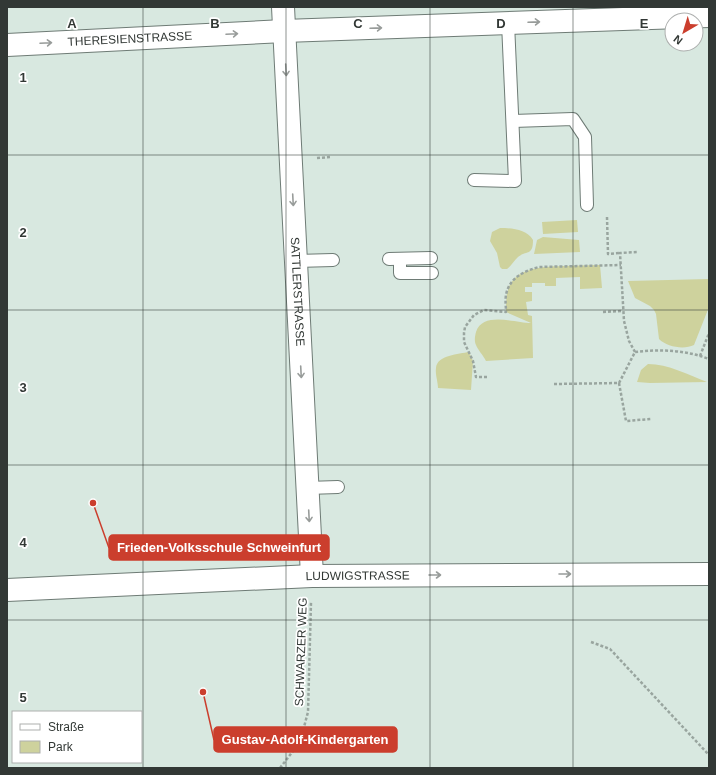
<svg xmlns="http://www.w3.org/2000/svg" width="716" height="775" font-family="Arial,sans-serif">
	<style>
		.green { fill: #ced29d }
		.lines { fill: none; stroke-linecap: round; stroke-linejoin: round }
		.lane-casing { stroke: #6e7b75; stroke-width: 14 }
		.street-casing { stroke: #6e7b75; stroke-width: 24 }
		.path { stroke: #99a59f; stroke-width: 2.5; stroke-dasharray: 3 2; stroke-linecap: butt }
		.lane { stroke: #fff; stroke-width: 12 }
		.street { stroke: #fff; stroke-width: 22 }
		.oneway { stroke: #989c9a }
		.grid { fill: none; stroke: #323835; stroke-width: 1; stroke-opacity: 0.55 }
		.labels { text-anchor: middle; stroke-width: 3.5; stroke-linejoin: round; paint-order: stroke }
		.street-label { font-size: 12px; fill: #323835; stroke: #fff }
		.grid-label { font-size: 13px; text-anchor: middle; font-weight: bold; fill: #323835; stroke: #fff; stroke-width: 3.5; stroke-linejoin: round; paint-order: stroke }
		.leader { fill: none; stroke: #cb3e2d; stroke-width: 1.5 }
		.callout-dot { fill: #cb3e2d; stroke: #fff; stroke-width: 1.5 }
		.callout { fill: #cb3e2d; stroke: #cb3e2d; stroke-width: 1.5 }
		.callout-label { font-size: 13px; text-anchor: middle; font-weight: bold; fill: #fff }
	</style>
	<rect width="100%" height="100%" fill="#d8e8e0"/>
	<g class="green">
		<polygon points="577,220 578,232 543,234 542,222"/>
		<path d="M500,228C511,228 527,229 533,240C533,256 527,250 518,257C514,261 511,266 507,269H502L500,267L497,253L490,241L492,232Z"/>
		<polygon points="543,237 579,240 580,252 534,254 537,240"/>
		<path d="M600,265L602,288L580,289V277L556,278V286H545V283H532V287H525V292H532V301L526,302L528,315L532,316L533,358L486,361C483,355 478,350 476,345C474,341 475,336 476,332C483,311 515,323 531,323L506,312C506,306 506,299 507,293C513,267 541,267 563,266C575,266 587,265 600,265Z"/>
		<path d="M709,279V307L694,345C684,350 667,347 659,339L656,314L654,310L650,306L635,298L628,281Z"/>
		<path d="M469,352L473,361L471,390L438,388C438,382 435,374 436,368C437,355 459,354 469,352Z"/>
		<path d="M648,364C668,364 689,375 707,382L650,383L637,382L641,370Z"/>
	</g>
	<g class="lines">
		<g class="lane-casing">
			<g id="lane">
				<polyline points="513,121 573,119 585,137 587,205"/>
				<polyline points="474,180 515,181 508,23"/>
				<polyline points="389,259 431,258"/>
				<polyline points="400,259 400,273 432,273"/>
				<polyline points="296,261 333,260"/>
				<polyline points="307,488 338,487"/>
			</g>
		</g>
		<g class="street-casing">
			<g id="street">
				<path id="s1" d="M283,7L312,576"/>
				<path id="s2" d="M7,45L284,31L709,16"/>
				<path id="s3" d="M7,590L312,576L709,574"/>
			</g>
		</g>
		<g class="path">
			<polyline points="317,158 331,157"/>
			<polyline points="607,217 608,254 620,253"/>
			<polyline points="603,312 623,311"/>
			<polyline points="635,352 629,341 624,321 620,253 638,252"/>
			<polyline points="700,356 709,333"/>
			<path d="M487,377H476L473,361L464,342V333L465,327L474,315L484,310L506,312C506,307 505,301 506,295C509,278 524,271 539,267L621,265"/>
			<polyline points="619,383 626,421 651,419"/>
			<path d="M554,384L619,383L635,352C660,349 686,350 709,359"/>
			<polyline points="591,642 610,649 709,755"/>
			<polyline points="280,768 300,742 308,712 311,602"/>
		</g>
		<use href="#lane" class="lane"/>
		<use href="#street" class="street"/>
	</g>
	<defs><path id="oneway-shaft" d="M-6 0H5M1.5-3L5.5 0L1.5 3" fill="none" stroke-width="1.6" stroke-linecap="round" stroke-linejoin="round"/></defs>
	<g class="oneway">
		<use href="#oneway-shaft" transform="translate(534 22) rotate(-2)"/>
		<use href="#oneway-shaft" transform="translate(376 28) rotate(-2)"/>
		<use href="#oneway-shaft" transform="translate(232 34) rotate(-3)"/>
		<use href="#oneway-shaft" transform="translate(46 43) rotate(-3)"/>
		<use href="#oneway-shaft" transform="translate(286 70) rotate(87)"/>
		<use href="#oneway-shaft" transform="translate(293 200) rotate(87)"/>
		<use href="#oneway-shaft" transform="translate(301 372) rotate(87)"/>
		<use href="#oneway-shaft" transform="translate(309 516) rotate(87)"/>
		<use href="#oneway-shaft" transform="translate(565 574)"/>
		<use href="#oneway-shaft" transform="translate(435 575)"/>
	</g>
	<path class="grid" d="M143,7V768M286,7V768M430,7V768M573,7V768M7,155H709M7,310H709M7,465H709M7,620H709"/>
	<g class="labels">
		<g class="street-label">
			<text dy="4" stroke="none"><textPath href="#s2" startOffset="123">THERESIENSTRASSE</textPath></text>
			<text dy="4" stroke="none"><textPath href="#s1" startOffset="285">SATTLERSTRASSE</textPath></text>
			<text dy="4" stroke="none"><textPath href="#s3" startOffset="351">LUDWIGSTRASSE</textPath></text>
			<text transform="translate(301 652) rotate(-88)" y="4">SCHWARZER WEG</text>
		</g>
	</g>
	<g class="grid-label">
		<text x="72" y="28">A</text>
		<text x="215" y="28">B</text>
		<text x="358" y="28">C</text>
		<text x="501" y="28">D</text>
		<text x="644" y="28">E</text>
		<text x="23" y="82">1</text>
		<text x="23" y="237">2</text>
		<text x="23" y="392">3</text>
		<text x="23" y="547">4</text>
		<text x="23" y="702">5</text>
	</g>
	<path class="leader" d="M93 503L109 548M203 692L214 740"/>
	<g class="callout-dot">
		<circle cx="93" cy="503" r="4"/>
		<circle cx="203" cy="692" r="4"/>
	</g>
	<g class="callout">
		<rect x="109" y="535" width="220" height="25" rx="4"/>
		<rect x="214" y="727" width="183" height="25" rx="4"/>
	</g>
	<g class="callout-label">
		<text x="219" y="552">Frieden-Volksschule Schweinfurt</text>
		<text x="305" y="744">Gustav-Adolf-Kindergarten</text>
	</g>
	<rect width="716" height="775" fill="none" stroke="#323835" stroke-width="16"/>
	<rect x="12" y="711" width="130" height="52" fill="#ffffff" stroke="#adafae"/>
	<rect x="20" y="724" width="20" height="6" fill="#ffffff" stroke="#adafae"/>
	<text x="48" y="731" font-size="12" fill="#323835">Straße</text>
	<rect x="20" y="741" width="20" height="12" fill="#ced29d" stroke="#adafae"/>
	<text x="48" y="751" font-size="12" fill="#323835">Park</text>
	<g transform="translate(684 32) rotate(218)"><circle r="19" fill="#ffffff" stroke="#adafae"/>
	<path d="M0-3L7 15L0 10L-7 15Z" fill="#cb3e2d"/>
	<text y="-6" font-size="11" font-weight="bold" text-anchor="middle" fill="#323835">N</text>
	</g>
</svg>
